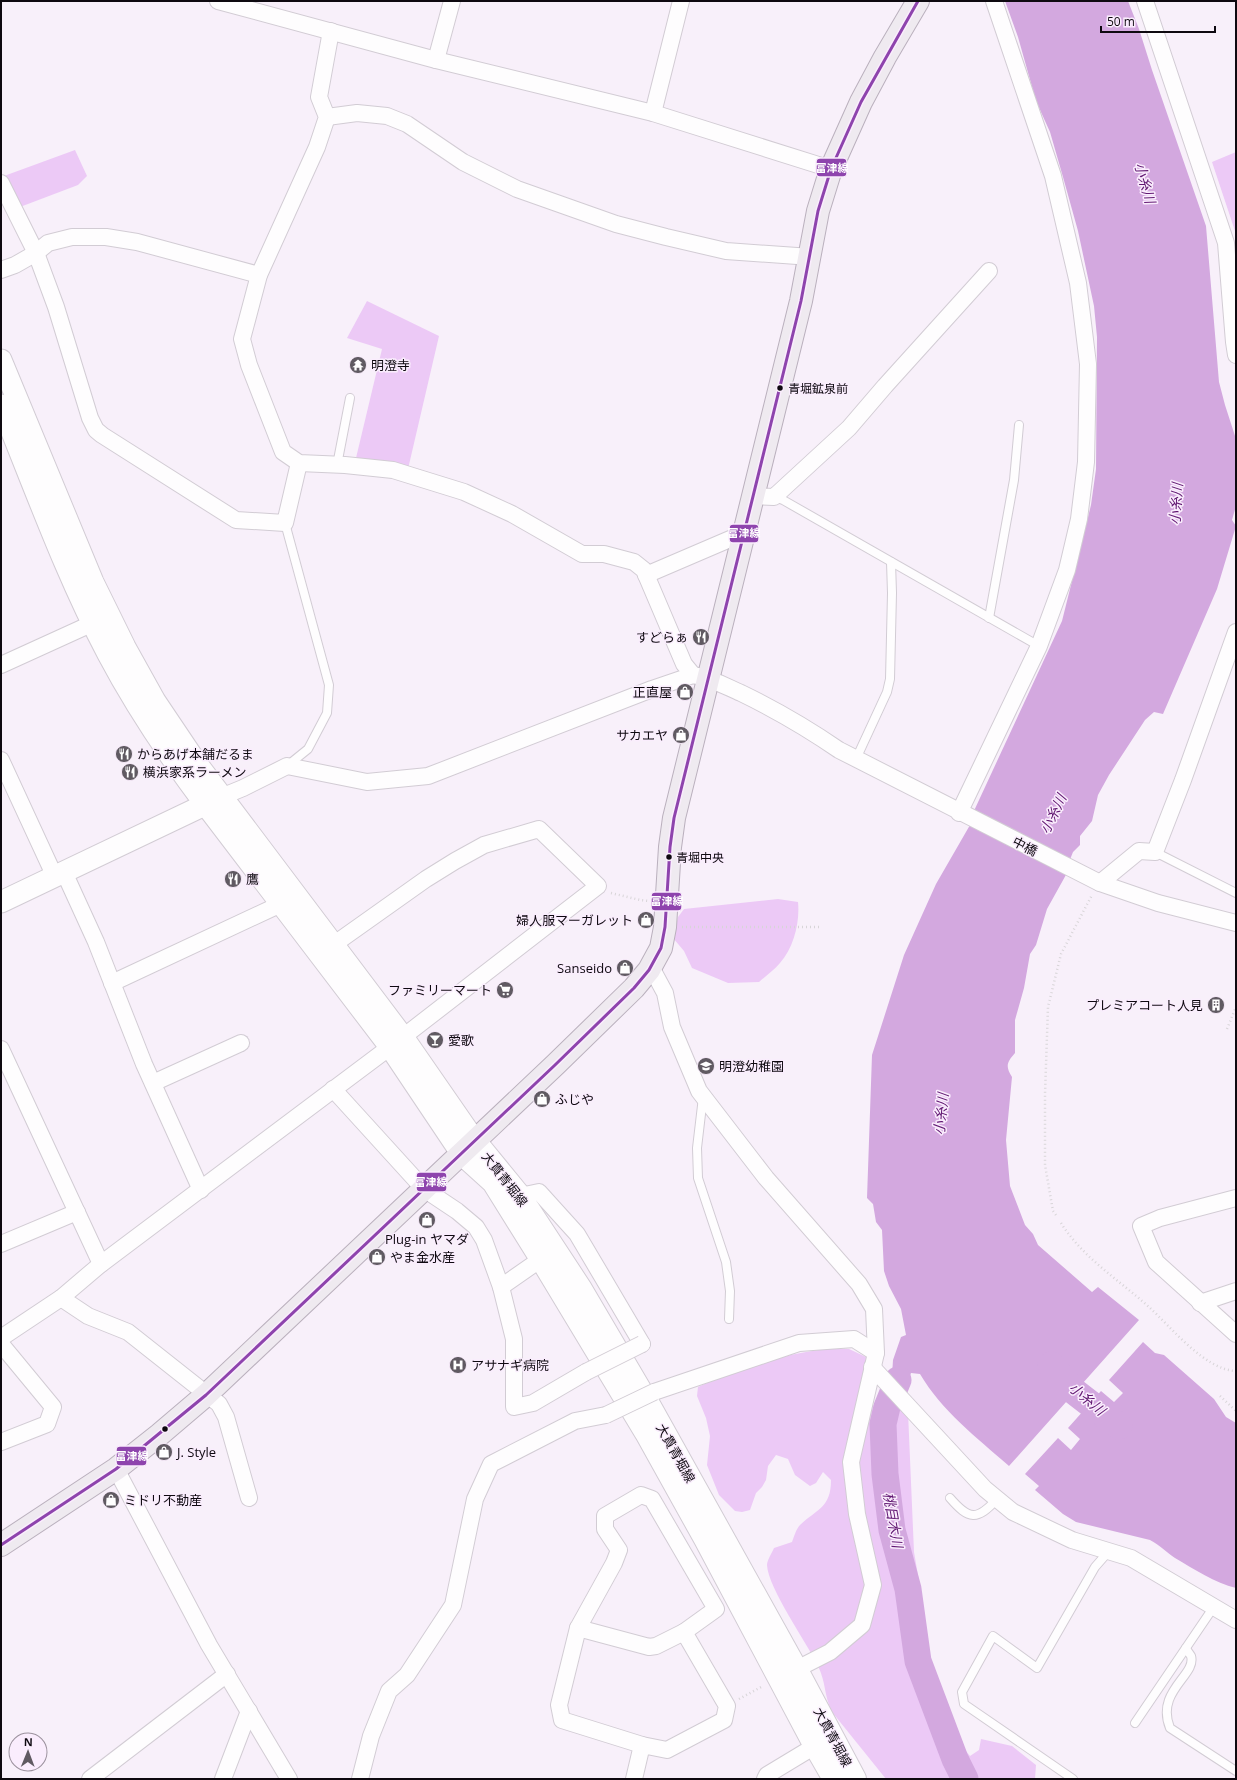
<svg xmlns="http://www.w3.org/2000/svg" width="1237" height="1780" font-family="'Open Sans','Noto Sans JP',sans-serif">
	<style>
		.green { fill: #ecc9f6 }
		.water { fill: #d3a8df }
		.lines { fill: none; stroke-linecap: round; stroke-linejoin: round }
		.river { stroke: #d3a8df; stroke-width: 27 }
		.service-casing { stroke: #d2ccd4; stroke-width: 10 }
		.minor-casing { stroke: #d2ccd4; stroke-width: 18 }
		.tertiary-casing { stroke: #d2ccd4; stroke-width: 23 }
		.secondary-casing { stroke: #d2ccd4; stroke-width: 24 }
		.trunk-casing { stroke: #bab0bd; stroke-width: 24 }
		.path { stroke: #d8d5d8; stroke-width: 2.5; stroke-dasharray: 1 3; stroke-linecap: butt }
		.service { stroke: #fefdfe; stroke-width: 8 }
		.minor { stroke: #fefdfe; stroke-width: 16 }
		.tertiary { stroke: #fefdfe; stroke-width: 21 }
		.secondary { stroke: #fefdfe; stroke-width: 22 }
		.trunk { stroke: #efeaf0; stroke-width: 22 }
		.minor-bridge-casing { stroke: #d2ccd4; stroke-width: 18; stroke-linecap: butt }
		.minor-bridge { stroke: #fefdfe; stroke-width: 16 }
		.bus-1-casing { stroke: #faedfd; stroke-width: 6 }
		.bus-1 { stroke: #8e44ad; stroke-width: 3 }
		.bus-dot { fill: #0e0910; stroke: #faedfd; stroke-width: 1.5 }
		.labels { text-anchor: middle; stroke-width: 3; stroke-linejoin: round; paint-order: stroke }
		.bus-label { font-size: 12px; fill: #0e0910; stroke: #faedfd; text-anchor: start }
		.poi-label { font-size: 13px; fill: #0e0910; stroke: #faedfd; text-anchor: start }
		.street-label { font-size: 13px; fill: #0e0910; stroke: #faedfd }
		.water-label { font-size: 14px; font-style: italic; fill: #611872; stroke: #faedfd }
		.line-badge { stroke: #faedfd; stroke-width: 1.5 }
		.badge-label { font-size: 11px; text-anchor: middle; font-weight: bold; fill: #fff }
	</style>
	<rect width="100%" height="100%" fill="#f8f0fa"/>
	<g class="green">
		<polygon points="75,150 87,176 78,185 20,207 4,176"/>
		<polygon points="1236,152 1236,242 1235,231 1212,162"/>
		<polygon points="367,301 439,336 408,469 356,458 382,349 347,338"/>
		<path d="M778,899L798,902C800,922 794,947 780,963C774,970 766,976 759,982L728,983L692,968L684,951L673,938L678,917L684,909Z"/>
		<path d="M825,1349H849L866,1357L865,1376L870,1408L881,1398L908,1412L914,1552L924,1610L928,1655L936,1685L957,1740L970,1756L979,1750L981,1739L1012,1746L1036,1765L1035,1779H886L832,1712C824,1696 826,1682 818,1666C807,1643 768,1588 767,1565C767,1560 772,1553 774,1548L792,1542C794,1537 796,1529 800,1525C817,1509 831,1508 831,1480L823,1472L816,1483L810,1486L795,1475L788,1459L776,1455L768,1466L766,1480L762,1487L756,1493L750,1510L742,1512L735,1511L719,1495L707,1465L710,1436L706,1418L697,1396L698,1387C739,1368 780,1355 825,1349Z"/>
	</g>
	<g class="water">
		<polygon points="1005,1 1128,1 1139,29 1152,70 1206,226 1219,382 1225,405 1236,439 1236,506 1232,520 1236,526 1217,589 1163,714 1154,712 1145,720 1109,775 1098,795 1092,821 1080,836 1080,845 1073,852 1069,862 973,813 1062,621 1091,505 1096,469 1097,337 1094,306 1078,231 1063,177 1050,132 1036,101 1018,37"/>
		<path d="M970,825L1067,873L1047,909L1036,945L1030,954L1024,988L1015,1020V1053C1007,1062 1005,1066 1012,1077L1006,1140L1010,1186L1025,1225L1033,1234L1038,1245L1092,1292L1098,1287L1139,1320L1009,1466C976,1437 942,1411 920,1374L911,1373L904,1391L892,1376L893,1360L901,1337L906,1335L901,1309L889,1286L884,1271L882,1230L876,1222L873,1204L867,1198L872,1055L904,955L936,884Z"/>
		<path d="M1143,1342L1155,1353L1164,1355L1214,1399L1226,1417L1236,1423V1588C1215,1583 1194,1569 1175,1558C1166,1552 1161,1546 1150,1540L1076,1522L1063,1514L1035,1490L1039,1486L1025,1474L1058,1438L1071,1450L1080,1439L1068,1428L1101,1391L1114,1402L1123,1393L1109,1380Z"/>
		<polygon points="887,1390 900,1403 893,1405 885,1415 879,1408"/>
	</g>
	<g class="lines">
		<g class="river">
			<polyline points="1051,1365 1075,1392 1119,1426"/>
			<polyline points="898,1380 887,1407 883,1424 885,1474 892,1530 908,1589 918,1661 955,1759 965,1779"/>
		</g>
		<g class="service-casing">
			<g id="service">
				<polyline points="337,465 350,398"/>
				<polyline points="774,497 783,500 1039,646"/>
				<polyline points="285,523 329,685 327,713 308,749 287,766"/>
				<polyline points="989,618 1014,480 1019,425"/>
				<polyline points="856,759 887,692 890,679 892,593 891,562"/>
				<polyline points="1155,852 1236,893"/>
				<polyline points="703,1097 697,1148 698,1178 726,1262 730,1291 729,1319"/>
				<path d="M950,1498C969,1520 977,1521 997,1499"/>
				<path d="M1186,1648C1187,1651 1190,1654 1191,1656C1197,1675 1155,1691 1170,1728L1236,1771"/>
				<polyline points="1135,1723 1213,1608"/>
				<polyline points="1073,1779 964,1704 962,1692 993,1636 1037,1668 1095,1567 1109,1551"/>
			</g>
		</g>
		<g class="minor-casing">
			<g id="minor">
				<polyline points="218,1 436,60 653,113 831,169"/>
				<polyline points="1145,1 1226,243 1234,342 1236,355"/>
				<path d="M331,31L319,97L327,117L317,147L259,275L242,339L249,365L283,452L299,463L345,465L393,470L464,492L512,514L582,554H604L634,562L644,570L684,664L693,675C711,678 725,686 741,693C776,710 807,728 839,750L1100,883L1158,903L1236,923"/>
				<polyline points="436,60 452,1"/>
				<polyline points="653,113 681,1"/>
				<polyline points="327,117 357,113 387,116 407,124 463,162 517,189 616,224 666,237 726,251 811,257"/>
				<polyline points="1,183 36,253 56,307 90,418 96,430 102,435 236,520 285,523 299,463"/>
				<polyline points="1,270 15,265 36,253 48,243 72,237 106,237 137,242 259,275"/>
				<polyline points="754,496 774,497 849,428 885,386 989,271"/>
				<polyline points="646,575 744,533"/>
				<polyline points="1,665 102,619"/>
				<polyline points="1,760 55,877"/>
				<polyline points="221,797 243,788 287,766 367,782 428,776 652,689 693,675"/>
				<polyline points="959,813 1039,646 1067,570 1079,519 1086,462 1088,364 1078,283 1053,176 994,1"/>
				<polyline points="64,872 96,942 144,1064 201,1190"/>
				<polyline points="1100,883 1139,851 1155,852 1183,780 1236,632"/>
				<polyline points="333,945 426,879 455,861 484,845 539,829 598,886 403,1037"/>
				<polyline points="651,967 665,993 672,1027 699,1091 766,1178 859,1284 874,1309 876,1353 851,1462 857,1514 873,1585 862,1625 830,1652 787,1674"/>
				<polyline points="112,983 281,904"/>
				<polyline points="1,1049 101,1264"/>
				<polyline points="153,1083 241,1043"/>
				<polyline points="333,1089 424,1189 457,1211 476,1227 484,1240 501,1287 514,1339 514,1407 533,1403 586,1372"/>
				<polyline points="520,1196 539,1192 577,1234 642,1344"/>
				<polyline points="1236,1198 1160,1218 1141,1226 1156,1262 1236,1334"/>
				<polyline points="1,1244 77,1212"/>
				<polyline points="501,1287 541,1259"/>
				<polyline points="61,1298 88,1316 128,1332 219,1404 226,1417 249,1498"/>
				<polyline points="1200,1303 1236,1291"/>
				<polyline points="1,1338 61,1298 101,1264 390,1047"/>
				<polyline points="1,1344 53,1407 47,1424 1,1442"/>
				<polyline points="872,1367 985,1489 1013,1512 1072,1540 1131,1558 1236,1620"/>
				<polyline points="654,1392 799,1343 854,1339 876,1353"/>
				<polyline points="116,1469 209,1645 289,1779"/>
				<polyline points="578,1628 649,1647 656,1646 684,1632 727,1706 724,1720 667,1750 642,1745 634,1779"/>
				<polyline points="642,1745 562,1720 559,1705 578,1628 614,1563 619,1550 605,1529 605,1516 641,1495 652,1499 716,1609 684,1632"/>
				<polyline points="90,1779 227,1674"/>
				<polyline points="223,1779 249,1711"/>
				<polyline points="360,1779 371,1736 389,1691 407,1675 453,1605 475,1499 491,1464 575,1421 606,1415"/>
				<polyline points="765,1779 767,1775 815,1746"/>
			</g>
		</g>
		<g class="tertiary-casing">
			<g id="tertiary">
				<polyline points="1,360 93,582 125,647 155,701 198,765 403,1037 475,1141"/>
				<path d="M1,405C35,488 66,575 108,654C136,707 169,756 205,804L390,1047L461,1153"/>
				<polyline points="1,902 217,799"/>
			</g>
		</g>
		<g class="secondary-casing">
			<g id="secondary">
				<polyline points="475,1141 520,1196 581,1289 651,1408 797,1670 855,1779"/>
				<polyline points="461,1153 493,1182 541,1259 646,1433 705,1539 815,1746 834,1779"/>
			</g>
		</g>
		<g class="trunk-casing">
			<polyline id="trunk" points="1,1545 116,1469 159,1435 206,1395 555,1065 634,988 649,970 661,948 665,927 670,847 674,818 801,301 818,211 831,169 861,102 885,57 918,1"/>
		</g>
		<g class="path">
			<polyline points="611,893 640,900 649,901"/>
			<polyline points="682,927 819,927"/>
			<polyline points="1235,978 1236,978"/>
			<polyline points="1227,1029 1236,1007"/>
			<polyline points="1056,1215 1053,1211 1045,1165 1045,1094 1048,1007 1061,954 1092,895"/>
			<path d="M1061,1223C1083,1258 1119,1280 1149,1307C1171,1327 1205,1370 1236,1371"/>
			<polyline points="1220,1396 1236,1411"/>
			<polyline points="739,1699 763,1686"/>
		</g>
		<use href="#service" class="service"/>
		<use href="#minor" class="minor"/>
		<use href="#tertiary" class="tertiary"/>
		<use href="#secondary" class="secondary"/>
		<use href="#trunk" class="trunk"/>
		<g class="minor-bridge-casing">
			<g id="minor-bridge">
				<polyline points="586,1372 642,1344"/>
				<polyline points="606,1415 654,1392"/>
			</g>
		</g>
		<use href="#minor-bridge" class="minor-bridge"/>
		<g class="bus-1-casing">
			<polyline id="bus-1" points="1,1545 116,1469 206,1395 555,1065 634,988 649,970 661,948 665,927 670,847 674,818 801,301 818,211 831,169 861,102 918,1"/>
		</g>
		<use href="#bus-1" class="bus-1"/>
	</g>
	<defs>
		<g id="temple-disc" transform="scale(0.9)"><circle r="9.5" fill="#605a62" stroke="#faedfd"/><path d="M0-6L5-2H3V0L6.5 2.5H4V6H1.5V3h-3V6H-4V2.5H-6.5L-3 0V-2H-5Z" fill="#fff"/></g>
		<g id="restaurant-disc" transform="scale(0.9)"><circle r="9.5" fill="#605a62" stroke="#faedfd"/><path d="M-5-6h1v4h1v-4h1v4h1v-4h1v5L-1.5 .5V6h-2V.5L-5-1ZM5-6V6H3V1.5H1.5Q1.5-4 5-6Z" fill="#fff"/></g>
		<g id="shop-disc" transform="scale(0.9)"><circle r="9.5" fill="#605a62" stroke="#faedfd"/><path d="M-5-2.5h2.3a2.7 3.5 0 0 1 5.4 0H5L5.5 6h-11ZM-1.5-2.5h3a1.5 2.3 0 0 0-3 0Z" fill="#fff"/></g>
		<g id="supermarket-disc" transform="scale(0.9)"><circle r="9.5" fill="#605a62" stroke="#faedfd"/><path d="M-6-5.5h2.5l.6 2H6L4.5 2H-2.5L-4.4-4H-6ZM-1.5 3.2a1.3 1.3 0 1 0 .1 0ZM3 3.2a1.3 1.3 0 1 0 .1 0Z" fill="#fff"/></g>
		<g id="building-disc" transform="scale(0.9)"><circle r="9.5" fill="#605a62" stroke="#faedfd"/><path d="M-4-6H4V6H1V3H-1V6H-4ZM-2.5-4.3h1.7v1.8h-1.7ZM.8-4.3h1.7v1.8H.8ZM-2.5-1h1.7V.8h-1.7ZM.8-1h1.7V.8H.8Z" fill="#fff"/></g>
		<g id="bar-disc" transform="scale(0.9)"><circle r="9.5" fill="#605a62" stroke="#faedfd"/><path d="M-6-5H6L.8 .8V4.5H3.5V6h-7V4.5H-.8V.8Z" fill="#fff"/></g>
		<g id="school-disc" transform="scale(0.9)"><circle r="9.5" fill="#605a62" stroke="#faedfd"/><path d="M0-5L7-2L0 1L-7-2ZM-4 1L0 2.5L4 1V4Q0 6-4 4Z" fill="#fff"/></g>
		<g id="hospital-disc" transform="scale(0.9)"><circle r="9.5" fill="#605a62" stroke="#faedfd"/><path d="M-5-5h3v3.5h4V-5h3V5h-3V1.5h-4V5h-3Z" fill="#fff"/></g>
	</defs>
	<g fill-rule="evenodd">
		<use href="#temple-disc" x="358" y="365"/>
		<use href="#restaurant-disc" x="701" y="637"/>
		<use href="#shop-disc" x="685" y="692"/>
		<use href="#shop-disc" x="681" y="735"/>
		<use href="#restaurant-disc" x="124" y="754"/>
		<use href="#restaurant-disc" x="130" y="772"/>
		<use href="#restaurant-disc" x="233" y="879"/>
		<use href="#shop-disc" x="646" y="920"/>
		<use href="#shop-disc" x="625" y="968"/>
		<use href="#supermarket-disc" x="505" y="990"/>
		<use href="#building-disc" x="1216" y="1005"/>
		<use href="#bar-disc" x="435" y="1040"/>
		<use href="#school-disc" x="706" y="1066"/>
		<use href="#shop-disc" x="542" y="1099"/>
		<use href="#shop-disc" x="427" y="1220"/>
		<use href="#shop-disc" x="377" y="1257"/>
		<use href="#hospital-disc" x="458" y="1365"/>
		<use href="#shop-disc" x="164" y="1452"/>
		<use href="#shop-disc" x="111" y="1500"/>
	</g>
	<g class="bus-dot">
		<circle cx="780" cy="388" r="3.5"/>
		<circle cx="669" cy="857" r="3.5"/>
		<circle cx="165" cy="1429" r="3.5"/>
	</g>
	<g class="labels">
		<g class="bus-label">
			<text x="788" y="393">青堀鉱泉前</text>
			<text x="676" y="862">青堀中央</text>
		</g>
		<g class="poi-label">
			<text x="371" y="370">明澄寺</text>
			<text x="688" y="642" text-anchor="end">すどらぁ</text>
			<text x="672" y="697" text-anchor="end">正直屋</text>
			<text x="668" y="740" text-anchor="end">サカエヤ</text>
			<text x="137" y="759">からあげ本舗だるま</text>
			<text x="143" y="777">横浜家系ラーメン</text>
			<text x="246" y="884">鷹</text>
			<text x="633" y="925" text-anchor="end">婦人服マーガレット</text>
			<text x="612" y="973" text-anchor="end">Sanseido</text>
			<text x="492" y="995" text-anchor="end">ファミリーマート</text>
			<text x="1203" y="1010" text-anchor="end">プレミアコート人見</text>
			<text x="448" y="1045">愛歌</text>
			<text x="719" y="1071">明澄幼稚園</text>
			<text x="555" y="1104">ふじや</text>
			<text x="427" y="1244" text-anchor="middle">Plug-in ヤマダ</text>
			<text x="390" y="1262">やま金水産</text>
			<text x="471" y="1370">アサナギ病院</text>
			<text x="177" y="1457">J. Style</text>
			<text x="124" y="1505">ミドリ不動産</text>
		</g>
		<g class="street-label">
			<text transform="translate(1025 846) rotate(27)" y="5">中橋</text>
			<text transform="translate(505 1179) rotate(52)" y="5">大貫青堀線</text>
			<text transform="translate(676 1453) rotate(61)" y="5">大貫青堀線</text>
			<text transform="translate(833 1737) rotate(62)" y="5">大貫青堀線</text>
		</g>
		<g class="water-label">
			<text transform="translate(1145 183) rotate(74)" y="5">小糸川</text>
			<text transform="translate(1176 504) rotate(-86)" y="5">小糸川</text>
			<text transform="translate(1053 814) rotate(-64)" y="5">小糸川</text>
			<text transform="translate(941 1114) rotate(-84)" y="5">小糸川</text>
			<text transform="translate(1087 1399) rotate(40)" y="5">小糸川</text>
			<text transform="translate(893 1520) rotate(80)" y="5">桃目木川</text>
		</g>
	</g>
	<g class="line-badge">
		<rect x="816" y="158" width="31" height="19" rx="4" fill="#8e44ad"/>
		<rect x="729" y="524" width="30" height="19" rx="4" fill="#8e44ad"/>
		<rect x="651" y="892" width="31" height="19" rx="4" fill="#8e44ad"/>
		<rect x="416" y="1172" width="31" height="20" rx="4" fill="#8e44ad"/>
		<rect x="116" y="1446" width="31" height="20" rx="4" fill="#8e44ad"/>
	</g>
	<g class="badge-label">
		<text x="832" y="172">富津線</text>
		<text x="744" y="537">富津線</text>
		<text x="667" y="905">富津線</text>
		<text x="431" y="1186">富津線</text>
		<text x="132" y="1460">富津線</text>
	</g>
	<rect width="1237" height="1780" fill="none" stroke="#0e0910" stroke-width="4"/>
	<g transform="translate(28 1752) rotate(1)"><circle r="19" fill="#faedfd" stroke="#9c929e"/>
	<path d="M0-3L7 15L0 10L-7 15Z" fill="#605a62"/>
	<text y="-6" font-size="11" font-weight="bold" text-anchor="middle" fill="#0e0910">N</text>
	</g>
	<path d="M1101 26v6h114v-6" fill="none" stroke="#0e0910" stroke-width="2"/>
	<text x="1107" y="26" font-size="12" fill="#0e0910" stroke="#faedfd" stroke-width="3" paint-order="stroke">50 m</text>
</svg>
